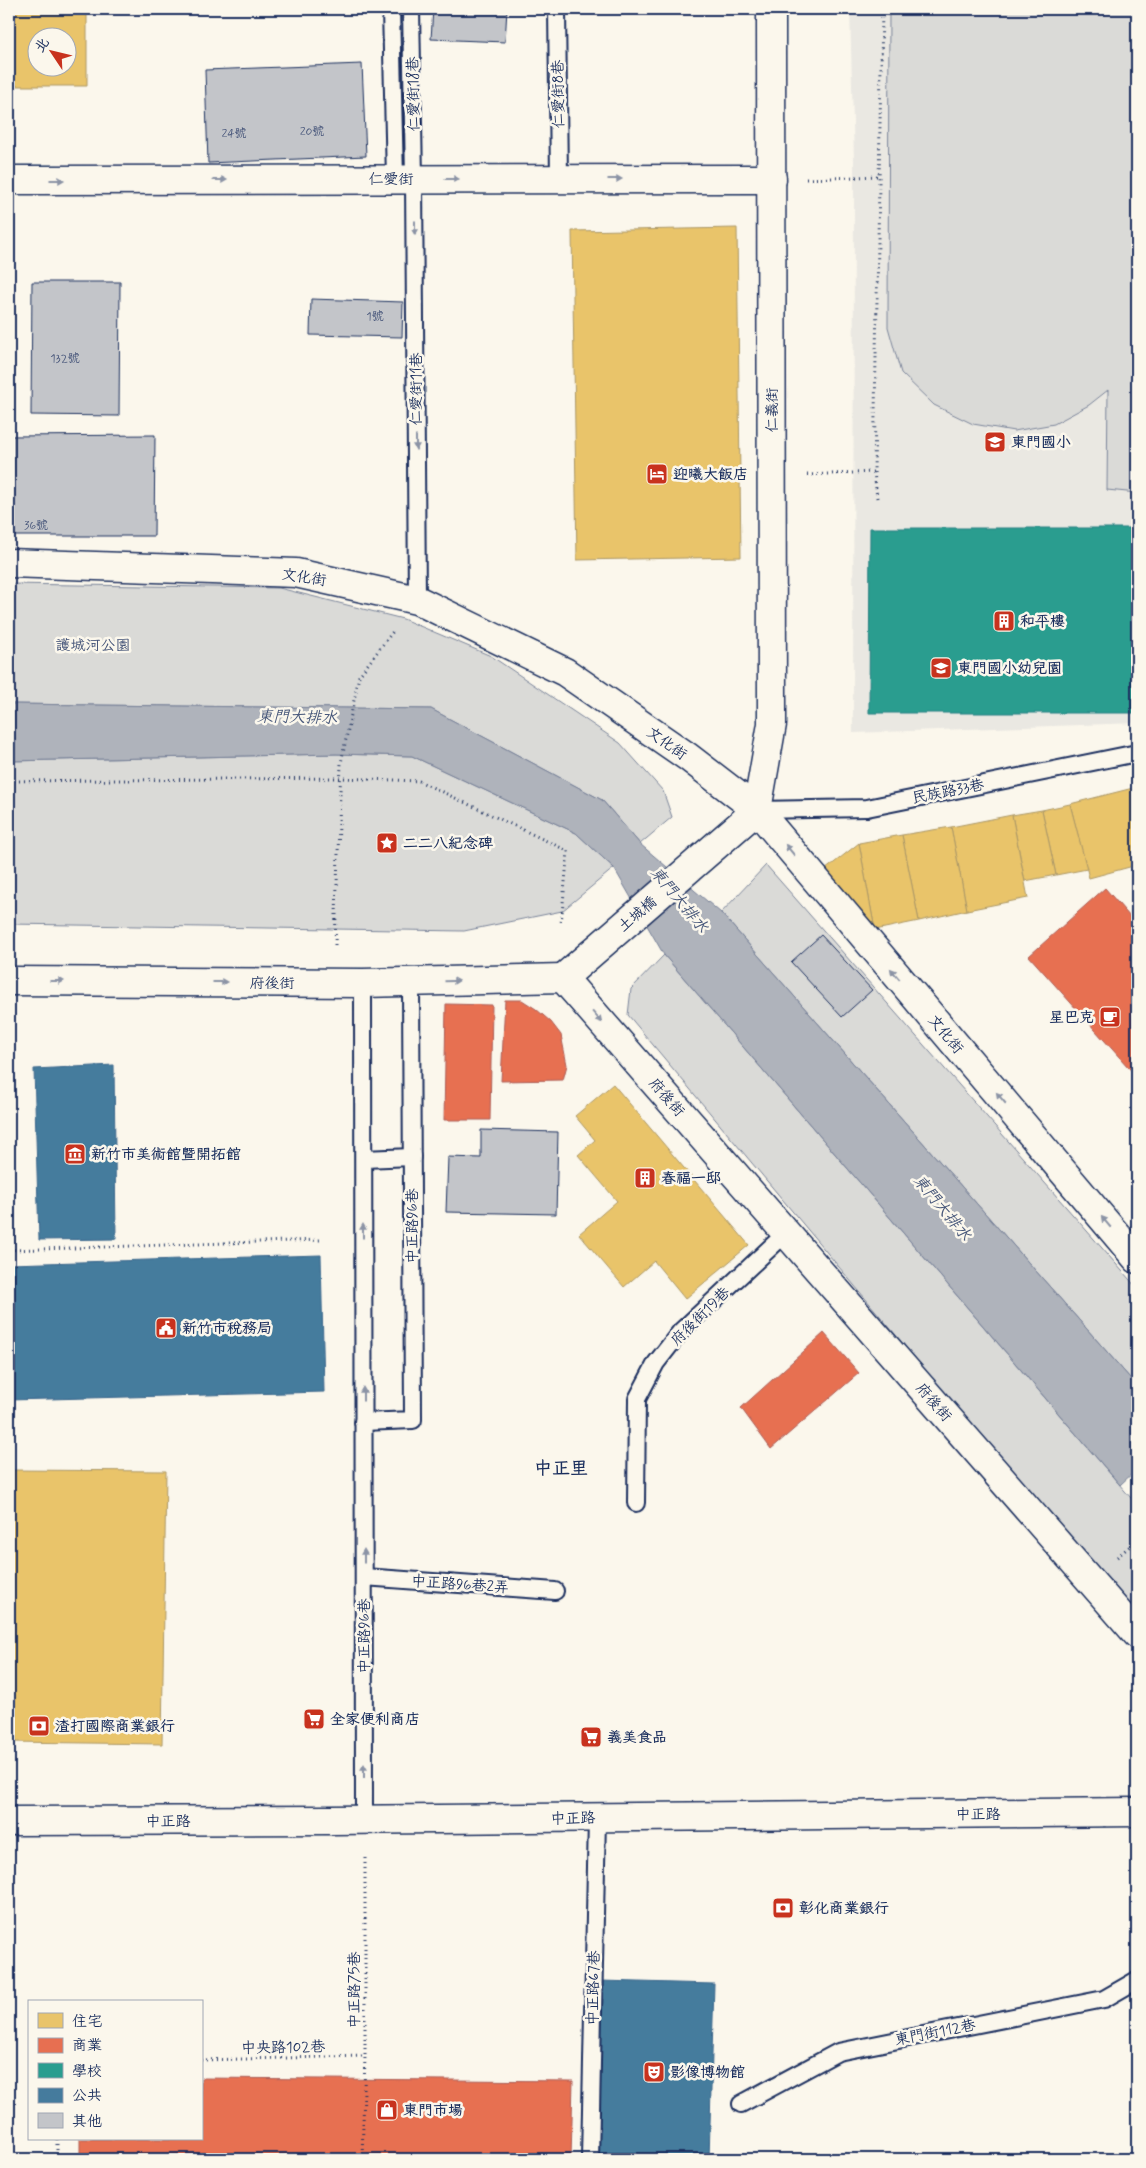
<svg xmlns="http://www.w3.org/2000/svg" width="1146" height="2168" font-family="Mynerve,'LXGW WenKai TC',sans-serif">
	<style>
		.built { fill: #eae8e2 }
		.green { fill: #dadad7; stroke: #7a849a }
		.water { fill: #afb3bb; stroke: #747e96 }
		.homes { fill: #e9c46a; stroke: #ab9766; fill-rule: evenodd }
		.shops { fill: #e76f51; stroke: #aa5c55 }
		.schools { fill: #2a9d8f; stroke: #267c80 }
		.public { fill: #457b9d; stroke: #38648a }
		.building { fill: #c3c5c9; stroke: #1b2f5e }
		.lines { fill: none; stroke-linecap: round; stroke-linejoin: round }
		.lane-casing { stroke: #1b2f5e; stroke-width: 20 }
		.street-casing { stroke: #1b2f5e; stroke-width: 31 }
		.secondary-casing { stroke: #1b2f5e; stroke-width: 31 }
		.path { stroke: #1b2f5e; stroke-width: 3; stroke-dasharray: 1 4; stroke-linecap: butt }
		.lane { stroke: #fbf7ec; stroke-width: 16 }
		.street { stroke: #fbf7ec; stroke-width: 28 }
		.secondary { stroke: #fbf7ec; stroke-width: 28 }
		.oneway { fill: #8b93a5 }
		.labels { text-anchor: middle; stroke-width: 5; stroke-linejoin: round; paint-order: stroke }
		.number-label { font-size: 12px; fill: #455479 }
		.street-label { font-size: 15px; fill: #1b2f5e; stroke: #fbf7ec }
		.poi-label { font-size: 15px; font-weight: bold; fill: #1b2f5e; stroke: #fbf7ec; text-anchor: start }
		.park-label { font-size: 15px; fill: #415176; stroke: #fbf7ec }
		.water-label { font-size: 16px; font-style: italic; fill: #47577a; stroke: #fbf7ec }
		.quarter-label { font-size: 18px; font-weight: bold; fill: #1b2f5e; stroke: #fbf7ec }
	</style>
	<rect width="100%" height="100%" fill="#fbf7ec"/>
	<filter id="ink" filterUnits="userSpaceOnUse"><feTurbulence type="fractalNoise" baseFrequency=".02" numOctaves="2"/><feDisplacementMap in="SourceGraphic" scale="10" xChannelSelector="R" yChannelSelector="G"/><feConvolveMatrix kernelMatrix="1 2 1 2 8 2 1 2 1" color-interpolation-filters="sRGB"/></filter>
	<g filter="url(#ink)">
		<polygon class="built" points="850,9 1137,9 1137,723 853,733 854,162"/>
		<g class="green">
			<polygon points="889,9 1137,9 1137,493 1107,490 1108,390 1089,405 1054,424 1014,431 973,424 934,405 901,373 888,327"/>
			<polygon points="9,584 279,588 403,619 491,656 620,743 663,791 672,817 640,844 602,800 431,709 9,704"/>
			<polygon points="336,754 412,756 576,833 614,868 562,911 464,931 9,924 9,761"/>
			<polygon points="766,865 1137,1288 1137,1386 721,913"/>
			<polygon points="664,955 1137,1505 1137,1623 628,1015 631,989"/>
		</g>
		<polygon class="water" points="9,704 431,709 602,800 640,844 721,913 1137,1386 1137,1469 1120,1485 664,955 614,868 576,833 412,756 336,754 9,761"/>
		<g class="homes">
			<path d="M9,9H87V86H9ZM38,38H68V68H38Z"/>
			<polygon points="737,228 741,557 577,560 572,231"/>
			<polygon points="1137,787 1137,865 1089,878 1070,804"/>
			<polygon points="1070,804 1087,869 1056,875 1042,810"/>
			<polygon points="1042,810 1056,875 1025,881 1012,815"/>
			<polygon points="1012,815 1028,898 967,910 951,827"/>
			<polygon points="951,827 967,910 919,921 902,835"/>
			<polygon points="902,835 919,921 875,930 859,843"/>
			<polygon points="859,843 875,930 825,870"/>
			<polygon points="613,1084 749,1245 685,1299 654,1261 624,1287 579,1234 617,1201 578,1155 595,1140 575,1116"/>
			<polygon points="9,1470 166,1471 162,1744 9,1742"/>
		</g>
		<g class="shops">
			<polygon points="1105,888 1137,925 1137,1077 1029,956"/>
			<polygon points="505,1000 522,1000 536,1009 551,1022 561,1035 567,1065 563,1080 501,1081"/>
			<polygon points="446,1004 492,1005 490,1120 444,1120"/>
			<polygon points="824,1333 859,1373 771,1449 741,1408"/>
			<polygon points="201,2078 573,2081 571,2159 80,2159 80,2139 201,2139"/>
		</g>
		<polygon class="schools" points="870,528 1137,528 1137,713 869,713"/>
		<g class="public">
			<polygon points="114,1065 116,1239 39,1240 34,1069"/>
			<polygon points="321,1255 324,1392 9,1400 9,1264"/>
			<polygon points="600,1981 714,1984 709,2159 596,2159"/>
		</g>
		<g class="building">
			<polygon points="433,9 507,9 505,42 431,39"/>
			<polygon points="362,64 366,156 208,163 205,70"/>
			<polygon points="32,282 120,282 119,416 31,415"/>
			<polygon points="311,299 403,302 402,337 310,335"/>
			<polygon points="155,435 154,536 9,536 9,436"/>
			<polygon points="821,935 872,990 842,1017 791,962"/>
			<polygon points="481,1130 558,1132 556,1214 446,1212 448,1157 481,1158"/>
		</g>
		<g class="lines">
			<g class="lane-casing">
				<g id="lane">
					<polyline points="391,9 395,179"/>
					<polyline points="411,9 414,179 417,600"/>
					<polyline points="557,9 559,179"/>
					<polyline points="757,810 867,808 1137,753"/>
					<polyline points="363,983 364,1820"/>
					<polyline points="364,1159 412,1157"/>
					<polyline points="363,1422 413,1420 411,981"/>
					<polyline points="636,1503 637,1399 656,1363 681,1331 786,1233"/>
					<polyline points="364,1577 555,1591"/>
					<polyline points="741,2104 838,2052 1104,1999 1137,1980"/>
					<polyline points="590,2159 597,1818"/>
				</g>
			</g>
			<g class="street-casing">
				<g id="street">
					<polyline points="9,180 772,179"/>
					<polyline points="9,563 296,573 417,600 565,672 688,757 757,810 1137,1259"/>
					<polyline points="563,978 757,810 772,724 771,9"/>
					<polyline points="9,981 363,983 563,978 1137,1634"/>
				</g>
			</g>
			<g class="secondary-casing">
				<polyline id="secondary" points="9,1821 332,1820 1137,1812"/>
			</g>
			<g class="path">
				<polyline points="806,179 879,176"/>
				<polyline points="807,475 874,472"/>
				<polyline points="877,498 874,472 882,9"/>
				<polyline points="9,781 341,778 419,781 568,851 561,924"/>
				<polyline points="335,945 341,763 359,676 394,630"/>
				<polyline points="9,1250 321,1240"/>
				<polyline points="1117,1557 1137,1540"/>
				<polyline points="201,2060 365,2056"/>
				<polyline points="57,2139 57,2159"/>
				<polyline points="362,2159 365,2056 365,1855"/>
			</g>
			<use href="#lane" class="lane"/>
			<use href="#street" class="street"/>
			<use href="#secondary" class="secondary"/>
		</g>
		<defs><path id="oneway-solid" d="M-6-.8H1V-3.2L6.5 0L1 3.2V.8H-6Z" transform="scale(1.25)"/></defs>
		<g class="oneway">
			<use href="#oneway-solid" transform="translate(452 179)"/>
			<use href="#oneway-solid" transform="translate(615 179)"/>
			<use href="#oneway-solid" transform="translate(57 180)"/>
			<use href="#oneway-solid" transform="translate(220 180)"/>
			<use href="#oneway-solid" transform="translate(415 228) rotate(90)"/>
			<use href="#oneway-solid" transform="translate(416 443) rotate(90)"/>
			<use href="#oneway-solid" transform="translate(790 850) rotate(-130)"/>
			<use href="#oneway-solid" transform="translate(895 974) rotate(-130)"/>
			<use href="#oneway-solid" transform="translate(57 981)"/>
			<use href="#oneway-solid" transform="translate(452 981) rotate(-1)"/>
			<use href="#oneway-solid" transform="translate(220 982)"/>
			<use href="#oneway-solid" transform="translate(597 1017) rotate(49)"/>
			<use href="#oneway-solid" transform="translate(1001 1098) rotate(-130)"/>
			<use href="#oneway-solid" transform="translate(1106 1222) rotate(-130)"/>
			<use href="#oneway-solid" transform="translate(363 1231) rotate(-90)"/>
			<use href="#oneway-solid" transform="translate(363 1394) rotate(-90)"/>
			<use href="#oneway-solid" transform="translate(364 1556) rotate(-90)"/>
			<use href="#oneway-solid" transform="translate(364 1771) rotate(-90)"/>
		</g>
	</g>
	<defs>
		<g id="school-square" transform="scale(1.125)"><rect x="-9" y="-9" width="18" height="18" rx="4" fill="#c8321e" stroke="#fbf7ec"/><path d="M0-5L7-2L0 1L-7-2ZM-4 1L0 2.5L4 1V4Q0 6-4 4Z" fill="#fff"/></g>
		<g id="hotel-square" transform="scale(1.125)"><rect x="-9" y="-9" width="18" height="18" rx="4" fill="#c8321e" stroke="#fbf7ec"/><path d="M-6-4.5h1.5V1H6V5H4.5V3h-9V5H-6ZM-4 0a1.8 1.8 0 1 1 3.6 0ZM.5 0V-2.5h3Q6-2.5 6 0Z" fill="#fff"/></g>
		<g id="building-square" transform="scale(1.125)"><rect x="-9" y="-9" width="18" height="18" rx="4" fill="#c8321e" stroke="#fbf7ec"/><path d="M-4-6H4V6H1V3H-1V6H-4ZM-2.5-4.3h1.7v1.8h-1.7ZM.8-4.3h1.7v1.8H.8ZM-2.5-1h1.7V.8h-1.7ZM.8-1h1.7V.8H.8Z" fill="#fff"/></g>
		<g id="sight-square" transform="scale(1.125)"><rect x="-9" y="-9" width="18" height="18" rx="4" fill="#c8321e" stroke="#fbf7ec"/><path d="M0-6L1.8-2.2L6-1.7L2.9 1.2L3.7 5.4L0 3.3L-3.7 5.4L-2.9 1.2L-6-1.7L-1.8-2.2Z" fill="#fff"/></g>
		<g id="cafe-square" transform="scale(1.125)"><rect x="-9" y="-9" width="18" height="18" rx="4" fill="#c8321e" stroke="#fbf7ec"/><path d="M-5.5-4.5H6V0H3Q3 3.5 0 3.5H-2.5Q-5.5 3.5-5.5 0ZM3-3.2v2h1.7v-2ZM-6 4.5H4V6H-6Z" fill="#fff"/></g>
		<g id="museum-square" transform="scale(1.125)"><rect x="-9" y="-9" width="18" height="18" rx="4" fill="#c8321e" stroke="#fbf7ec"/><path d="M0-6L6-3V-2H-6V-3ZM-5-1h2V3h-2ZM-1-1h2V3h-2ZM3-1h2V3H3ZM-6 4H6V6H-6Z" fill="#fff"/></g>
		<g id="civic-square" transform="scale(1.125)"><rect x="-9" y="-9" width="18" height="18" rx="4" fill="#c8321e" stroke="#fbf7ec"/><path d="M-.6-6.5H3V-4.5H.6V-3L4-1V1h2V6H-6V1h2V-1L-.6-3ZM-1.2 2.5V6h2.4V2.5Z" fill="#fff"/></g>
		<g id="supermarket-square" transform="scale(1.125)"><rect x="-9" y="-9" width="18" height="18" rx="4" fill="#c8321e" stroke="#fbf7ec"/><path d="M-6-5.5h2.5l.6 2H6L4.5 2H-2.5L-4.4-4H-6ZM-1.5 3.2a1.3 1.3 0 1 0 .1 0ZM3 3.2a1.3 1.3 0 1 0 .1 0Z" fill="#fff"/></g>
		<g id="bank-square" transform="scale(1.125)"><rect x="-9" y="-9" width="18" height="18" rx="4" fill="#c8321e" stroke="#fbf7ec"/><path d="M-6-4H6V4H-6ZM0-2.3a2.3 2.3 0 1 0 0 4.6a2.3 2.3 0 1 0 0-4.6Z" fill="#fff"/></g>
		<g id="theatre-square" transform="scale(1.125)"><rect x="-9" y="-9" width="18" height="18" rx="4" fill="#c8321e" stroke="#fbf7ec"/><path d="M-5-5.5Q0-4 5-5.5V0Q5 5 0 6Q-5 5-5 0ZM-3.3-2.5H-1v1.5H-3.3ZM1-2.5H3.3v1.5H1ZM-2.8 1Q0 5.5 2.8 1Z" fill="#fff"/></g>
		<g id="shop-square" transform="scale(1.125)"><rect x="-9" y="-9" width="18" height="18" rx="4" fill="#c8321e" stroke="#fbf7ec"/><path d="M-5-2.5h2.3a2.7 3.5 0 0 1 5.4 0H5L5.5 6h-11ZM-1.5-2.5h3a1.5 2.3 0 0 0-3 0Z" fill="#fff"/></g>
	</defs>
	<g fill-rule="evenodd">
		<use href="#school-square" x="995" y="442"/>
		<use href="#hotel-square" x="657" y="474"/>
		<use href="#building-square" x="1004" y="621"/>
		<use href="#school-square" x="941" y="668"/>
		<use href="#sight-square" x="387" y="843"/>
		<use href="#cafe-square" x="1110" y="1017"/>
		<use href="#museum-square" x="75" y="1154"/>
		<use href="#building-square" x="645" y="1178"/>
		<use href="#civic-square" x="166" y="1328"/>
		<use href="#supermarket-square" x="314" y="1719"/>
		<use href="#bank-square" x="39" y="1726"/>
		<use href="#supermarket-square" x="591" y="1737"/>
		<use href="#bank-square" x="783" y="1908"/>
		<use href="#theatre-square" x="654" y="2072"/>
		<use href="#shop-square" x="387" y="2110"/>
	</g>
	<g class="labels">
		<g class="number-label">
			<text x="312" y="135">20號</text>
			<text x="234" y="137">24號</text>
			<text x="375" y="320">1號</text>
			<text x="65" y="362">132號</text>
			<text x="36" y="529">36號</text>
		</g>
		<g class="street-label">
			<text transform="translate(413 94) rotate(-91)" y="5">仁愛街18巷</text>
			<text transform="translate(558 94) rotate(-91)" y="5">仁愛街8巷</text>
			<text x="391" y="184">仁愛街</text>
			<text transform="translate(416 389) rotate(-90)" y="5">仁愛街11巷</text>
			<text transform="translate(772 410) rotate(-90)" y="5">仁義街</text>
			<text transform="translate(304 577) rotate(9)" y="5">文化街</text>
			<text transform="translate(667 743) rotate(35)" y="5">文化街</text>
			<text transform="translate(948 791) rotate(-11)" y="5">民族路33巷</text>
			<text transform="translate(637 914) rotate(-41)" y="5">土城橋</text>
			<text x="272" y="988">府後街</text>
			<text transform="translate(946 1034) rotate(50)" y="5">文化街</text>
			<text transform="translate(667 1097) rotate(49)" y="5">府後街</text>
			<text transform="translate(412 1226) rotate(-90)" y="5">中正路96巷</text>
			<text transform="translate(700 1316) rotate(-45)" y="5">府後街19巷</text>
			<text transform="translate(934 1402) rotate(49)" y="5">府後街</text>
			<text transform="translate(460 1584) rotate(4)" y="5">中正路96巷2弄</text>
			<text transform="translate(364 1636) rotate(-90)" y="5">中正路96巷</text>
			<text x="978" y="1819">中正路</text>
			<text transform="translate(573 1818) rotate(-1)" y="5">中正路</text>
			<text x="168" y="1826">中正路</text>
			<text transform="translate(593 1988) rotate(-89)" y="5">中正路67巷</text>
			<text transform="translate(354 1990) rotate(-90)" y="5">中正路75巷</text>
			<text transform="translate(935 2032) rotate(-11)" y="5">東門街112巷</text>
			<text transform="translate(283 2047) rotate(-1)" y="5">中央路102巷</text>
		</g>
		<g class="poi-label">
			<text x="1011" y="447">東門國小</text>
			<text x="673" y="479">迎曦大飯店</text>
			<text x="1020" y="626">和平樓</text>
			<text x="957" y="673">東門國小幼兒園</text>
			<text x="403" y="848">二二八紀念碑</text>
			<text x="1094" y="1022" text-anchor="end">星巴克</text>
			<text x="91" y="1159">新竹市美術館暨開拓館</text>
			<text x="661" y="1183">春福一邸</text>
			<text x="182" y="1333">新竹市稅務局</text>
			<text x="330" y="1724">全家便利商店</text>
			<text x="55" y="1731">渣打國際商業銀行</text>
			<text x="607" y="1742">義美食品</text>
			<text x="799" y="1913">彰化商業銀行</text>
			<text x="670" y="2077">影像博物館</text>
			<text x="403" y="2115">東門市場</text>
		</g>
		<g class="park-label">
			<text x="93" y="650">護城河公園</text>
		</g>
		<g class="water-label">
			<text transform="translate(297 716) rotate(1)" y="6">東門大排水</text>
			<text transform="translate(680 899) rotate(50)" y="6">東門大排水</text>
			<text transform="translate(943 1207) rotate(50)" y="6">東門大排水</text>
		</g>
		<g class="quarter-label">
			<text x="561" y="1474">中正里</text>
		</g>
	</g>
	<rect width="1146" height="2168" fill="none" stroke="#fbf7ec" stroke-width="30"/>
	<rect x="15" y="15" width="1116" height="2138" fill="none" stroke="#1b2f5e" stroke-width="2" filter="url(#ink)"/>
	<rect x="28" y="2000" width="175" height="140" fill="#fbf7ec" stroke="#a1a7b3"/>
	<rect x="38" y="2013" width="25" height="15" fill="#e9c46a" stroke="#a1a7b3"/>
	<text x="72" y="2026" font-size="15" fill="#1b2f5e">住宅</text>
	<rect x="38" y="2038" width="25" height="15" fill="#e76f51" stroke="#a1a7b3"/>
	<text x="72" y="2050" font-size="15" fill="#1b2f5e">商業</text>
	<rect x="38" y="2063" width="25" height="15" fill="#2a9d8f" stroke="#a1a7b3"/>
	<text x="72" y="2076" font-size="15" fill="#1b2f5e">學校</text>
	<rect x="38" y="2088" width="25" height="15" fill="#457b9d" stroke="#a1a7b3"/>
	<text x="72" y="2100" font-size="15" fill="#1b2f5e">公共</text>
	<rect x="38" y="2113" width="25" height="15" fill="#c3c5c9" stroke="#a1a7b3"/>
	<text x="72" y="2126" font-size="15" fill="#1b2f5e">其他</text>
	<g transform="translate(52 52) rotate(305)"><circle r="24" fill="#fbf7ec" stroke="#a1a7b3"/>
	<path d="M0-4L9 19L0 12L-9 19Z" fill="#c8321e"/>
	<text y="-8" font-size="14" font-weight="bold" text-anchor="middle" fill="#1b2f5e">北</text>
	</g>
</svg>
